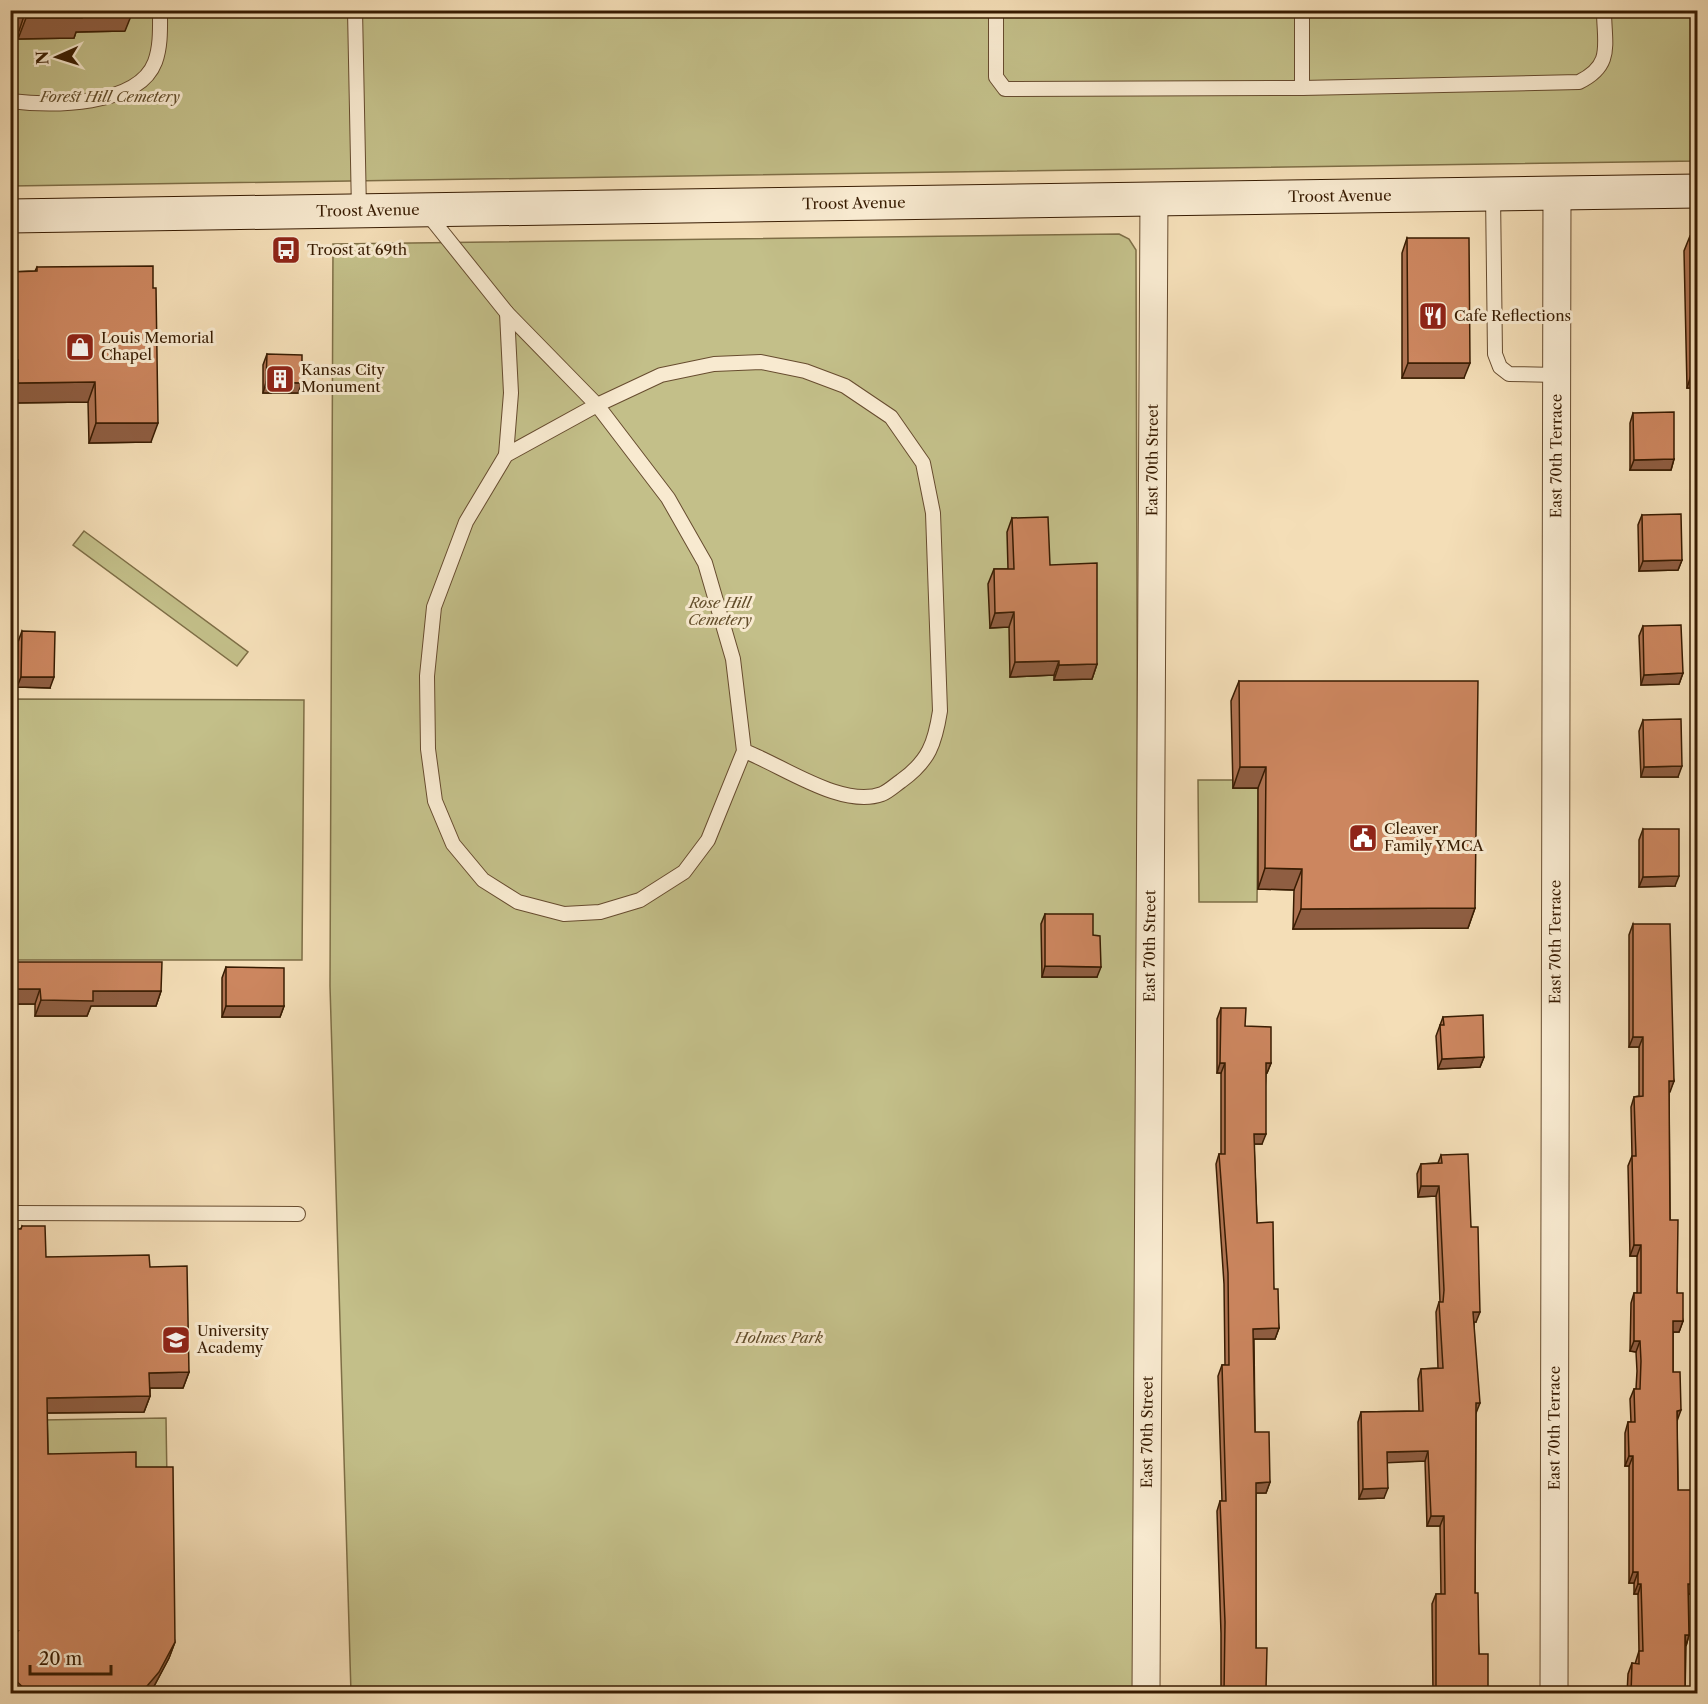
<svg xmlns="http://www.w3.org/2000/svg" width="1708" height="1704" font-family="'Libre Caslon Text',serif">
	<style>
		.green { fill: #c3bf89; stroke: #7e6e46; stroke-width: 1.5 }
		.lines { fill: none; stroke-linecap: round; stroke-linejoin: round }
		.service-casing { stroke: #674c2f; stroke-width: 16 }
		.minor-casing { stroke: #674c2f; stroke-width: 29 }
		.secondary-casing { stroke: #381c02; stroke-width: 35 }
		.service { stroke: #f8ead0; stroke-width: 14 }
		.minor { stroke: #f8ead0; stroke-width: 27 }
		.secondary { stroke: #f8ead0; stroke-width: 33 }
		.wall { fill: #af7352; stroke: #381c02; stroke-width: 1.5 }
		.shaded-wall { fill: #8f5e42; stroke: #381c02; stroke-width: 1.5 }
		.building { fill: #cc865f; stroke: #381c02; stroke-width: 1.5 }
		.labels { text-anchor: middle; stroke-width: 6; stroke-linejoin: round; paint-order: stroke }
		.park-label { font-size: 15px; font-style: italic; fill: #624d2a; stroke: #f8ead0 }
		.street-label { font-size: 15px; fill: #381c02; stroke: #f8ead0 }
		.poi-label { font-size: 15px; fill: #381c02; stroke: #f8ead0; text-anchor: start }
	</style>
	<rect width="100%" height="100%" fill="#f4deb7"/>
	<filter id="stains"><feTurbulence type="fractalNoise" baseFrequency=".00333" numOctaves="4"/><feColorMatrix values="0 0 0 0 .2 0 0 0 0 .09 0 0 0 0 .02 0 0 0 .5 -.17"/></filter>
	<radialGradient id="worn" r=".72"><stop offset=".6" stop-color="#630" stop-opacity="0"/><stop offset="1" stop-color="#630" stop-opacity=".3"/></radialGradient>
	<g class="green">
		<polygon points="10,11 1697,11 1697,161 11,186"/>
		<polygon points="1119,234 1129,239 1136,250 1138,981 1133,1693 351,1693 330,986 333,244"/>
		<polygon points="84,531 248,652 237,666 73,545"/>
		<polygon points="11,699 304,700 302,960 11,960"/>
		<polygon points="1198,780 1233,780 1233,788 1258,788 1257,902 1199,902"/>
		<polygon points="166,1418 167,1482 42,1469 42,1420"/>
	</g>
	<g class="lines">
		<g class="service-casing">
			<g id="service">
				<polyline points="355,10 359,211"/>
				<path d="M996,10V77L1005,89L1302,88L1579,82C1614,65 1604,44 1604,10"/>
				<polyline points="1302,88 1302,10"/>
				<path d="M10,101C50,106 138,107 155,62C161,46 160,27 160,10"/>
				<polyline points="1493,194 1495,354 1500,367 1509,374 1557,375"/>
				<path d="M426,212L507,313L597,405L668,498L705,563L733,659L744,751L708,840L684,872L640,900L600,912L564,914L518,902L483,880L453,844L435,801L428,749L427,676L434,607L466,522L506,455L597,405L661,375L714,364L761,362L805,371L845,386L891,417L923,463L933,513L940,711C935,743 929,761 901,781C895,785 889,791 882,794C842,809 782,765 744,751"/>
				<polyline points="506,455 511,393 507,313"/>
				<polyline points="10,1213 298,1214"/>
			</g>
		</g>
		<g class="minor-casing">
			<g id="minor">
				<path id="s1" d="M1146,1694L1154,198"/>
				<path id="s2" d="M1554,1694L1557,193"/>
			</g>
		</g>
		<g class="secondary-casing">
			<g id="secondary">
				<path id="s3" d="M10,216L1698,191"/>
			</g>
		</g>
		<use href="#service" class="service"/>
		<use href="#minor" class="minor"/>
		<use href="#secondary" class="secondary"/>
	</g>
	<g class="wall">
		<polygon points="10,10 125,31 76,32 74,38 18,39 18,34"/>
		<polygon points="1690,236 1698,388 1687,388 1684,251"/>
		<polygon points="1407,238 1464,378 1402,378 1402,253"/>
		<polygon points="37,267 151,442 89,443 88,402 11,403 10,272 35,271"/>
		<polygon points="267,354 302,383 298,393 263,393 263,365"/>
		<polygon points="1633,413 1674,459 1671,470 1630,470 1630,423"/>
		<polygon points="1642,515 1682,560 1678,570 1639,571 1638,525"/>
		<polygon points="1012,518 1050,565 1097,664 1092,679 1054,680 1054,675 1010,677 1009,627 990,628 988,584 994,569 1008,569 1007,532"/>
		<polygon points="1643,626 1683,673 1679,684 1641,685 1639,636"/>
		<polygon points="22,631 50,688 17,687 18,642"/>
		<polygon points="1239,681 1475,908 1468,928 1293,929 1294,890 1258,889 1258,788 1233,788 1231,701"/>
		<polygon points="1643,720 1678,777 1641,777 1639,731"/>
		<polygon points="1643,829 1675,886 1639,887 1639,840"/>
		<polygon points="1045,914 1093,935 1097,977 1042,977 1041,924"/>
		<polygon points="1633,924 1674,1081 1669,1092 1670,1220 1677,1293 1683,1321 1679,1332 1673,1332 1673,1372 1677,1421 1678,1490 1698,1533 1696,1533 1697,1584 1693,1594 1688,1594 1689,1635 1686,1646 1685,1694 1627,1694 1628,1674 1632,1663 1635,1664 1639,1651 1638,1594 1634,1594 1634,1583 1629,1583 1629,1466 1625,1466 1625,1433 1628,1422 1631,1422 1630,1399 1634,1389 1636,1389 1637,1371 1636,1352 1630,1351 1631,1303 1634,1293 1637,1293 1637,1256 1630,1256 1628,1166 1632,1156 1631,1107 1634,1097 1639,1096 1639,1047 1629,1047 1629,935"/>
		<polygon points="10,962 161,991 156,1006 91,1006 87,1016 35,1016 35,1004 10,1004"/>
		<polygon points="226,967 284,1006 280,1017 222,1017 222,978"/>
		<polygon points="1221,1008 1245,1026 1271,1063 1267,1073 1266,1073 1262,1144 1254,1144 1257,1223 1274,1289 1279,1328 1275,1339 1254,1339 1255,1432 1270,1482 1266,1493 1256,1493 1256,1648 1265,1694 1221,1694 1221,1633 1217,1511 1220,1501 1222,1501 1218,1376 1222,1365 1225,1365 1224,1284 1216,1164 1219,1154 1221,1154 1221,1073 1217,1073 1217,1019"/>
		<polygon points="1443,1017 1484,1057 1480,1067 1438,1069 1436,1036"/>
		<polygon points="1441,1155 1471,1227 1476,1322 1474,1322 1476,1413 1475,1593 1479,1654 1488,1694 1433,1694 1432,1604 1436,1594 1441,1594 1440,1526 1427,1526 1425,1461 1387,1462 1384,1498 1359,1499 1358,1422 1361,1412 1419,1411 1418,1379 1421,1369 1438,1368 1436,1312 1439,1302 1440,1302 1436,1196 1418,1197 1417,1174 1421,1164 1438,1163"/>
		<polygon points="22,1226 46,1257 150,1267 189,1372 183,1388 150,1388 150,1396 144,1412 47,1413 48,1454 136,1467 175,1642 169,1658 153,1688 148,1694 10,1694 10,1229 21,1229"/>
	</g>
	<g class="shaded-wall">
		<polygon points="133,11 125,31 76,32 74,38 18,39 26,18 81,12"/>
		<polygon points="10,13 25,13 18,34 10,34"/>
		<polygon points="10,360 18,360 11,380 10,380"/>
		<polygon points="1408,363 1470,363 1464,378 1402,378"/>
		<polygon points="1692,372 1698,372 1698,388 1687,388"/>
		<polygon points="95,382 88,402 11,403 18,383"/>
		<polygon points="266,382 302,383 298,393 263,393"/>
		<polygon points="96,423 158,423 151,442 89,443"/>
		<polygon points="1674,459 1671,470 1630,470 1634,460"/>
		<polygon points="1682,560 1678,570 1639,571 1643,561"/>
		<polygon points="1014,612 1009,627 990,628 995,613"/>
		<polygon points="1059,661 1054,675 1010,677 1015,662"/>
		<polygon points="1097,664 1092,679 1054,680 1059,665"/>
		<polygon points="1683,673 1679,684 1641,685 1644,675"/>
		<polygon points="21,677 54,677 50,688 17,687"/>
		<polygon points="1682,766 1678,777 1641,777 1644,767"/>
		<polygon points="1240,767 1266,767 1258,788 1233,788"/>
		<polygon points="1265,868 1302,869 1294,890 1258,889"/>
		<polygon points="1679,876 1675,886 1639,887 1643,877"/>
		<polygon points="1475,908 1468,928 1293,929 1301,909"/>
		<polygon points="1045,966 1101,967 1097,977 1042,977"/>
		<polygon points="10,989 40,989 35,1004 10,1004"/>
		<polygon points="93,991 161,991 156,1006 91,1006 87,1016 35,1016 41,1000"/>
		<polygon points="226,1006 284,1006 280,1017 222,1017"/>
		<polygon points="1633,1037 1643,1037 1639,1047 1629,1047"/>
		<polygon points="1484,1057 1480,1067 1438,1069 1442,1059"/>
		<polygon points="1220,1063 1225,1063 1221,1073 1217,1073"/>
		<polygon points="1266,1063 1271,1063 1267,1073 1262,1073"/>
		<polygon points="1669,1081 1674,1081 1670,1092 1665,1092"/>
		<polygon points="1254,1134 1266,1134 1262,1144 1250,1144"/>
		<polygon points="1421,1186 1439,1186 1436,1196 1418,1197"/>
		<polygon points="1634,1245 1641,1245 1637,1256 1630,1256"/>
		<polygon points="1473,1312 1480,1312 1476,1322 1470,1322"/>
		<polygon points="1673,1321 1683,1321 1679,1332 1669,1332"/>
		<polygon points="1279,1328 1275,1339 1250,1339 1253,1329"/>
		<polygon points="1634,1341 1640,1341 1636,1352 1630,1351"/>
		<polygon points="189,1372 183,1388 144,1388 149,1373"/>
		<polygon points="150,1396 144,1412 42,1413 47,1398"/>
		<polygon points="1476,1403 1480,1403 1476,1413 1472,1414"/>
		<polygon points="1681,1410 1677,1421 1677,1411"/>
		<polygon points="1428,1451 1425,1461 1383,1463 1387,1452"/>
		<polygon points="1629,1456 1633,1456 1629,1466 1625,1466"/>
		<polygon points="1270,1482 1266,1493 1252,1493 1256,1483"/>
		<polygon points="1388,1488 1384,1498 1359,1499 1363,1489"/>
		<polygon points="1431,1516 1444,1516 1440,1526 1427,1526"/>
		<polygon points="1633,1572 1638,1572 1634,1583 1629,1583"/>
		<polygon points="1638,1584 1641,1584 1638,1594 1634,1594"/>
		<polygon points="1688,1584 1697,1584 1693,1594 1684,1594"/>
		<polygon points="10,1631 18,1631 10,1647"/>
		<polygon points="1685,1635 1689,1635 1686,1646"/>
		<polygon points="175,1642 169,1658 153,1688 148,1694 139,1694"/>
		<polygon points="1259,1689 1266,1689 1265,1694 1257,1694"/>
	</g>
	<g class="building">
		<polygon points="10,10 133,10 81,12 82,18 26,18 25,13 10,13"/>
		<polygon points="1690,236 1698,236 1698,372 1692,372"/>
		<polygon points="1407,238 1469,238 1470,363 1408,363"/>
		<polygon points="153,266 153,288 156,288 158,423 96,423 95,382 18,383 18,360 10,360 10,272 37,271 37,267"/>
		<polygon points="267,354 302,355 302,383 266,382"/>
		<polygon points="1674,412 1674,459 1634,460 1633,413"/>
		<polygon points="1681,514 1682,560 1643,561 1642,515"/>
		<polygon points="1048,517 1050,565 1097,563 1097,664 1059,665 1059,661 1015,662 1014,612 995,613 994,569 1014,569 1012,518"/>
		<polygon points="1681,625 1683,673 1644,675 1643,626"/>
		<polygon points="22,631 55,632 54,677 21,677"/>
		<polygon points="1239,681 1478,681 1475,908 1301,909 1302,869 1265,868 1266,767 1240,767"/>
		<polygon points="1681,719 1682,766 1644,767 1643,720"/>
		<polygon points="1643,829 1679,829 1679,876 1643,877"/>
		<polygon points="1045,914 1093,914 1093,935 1100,936 1101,967 1045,966"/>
		<polygon points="1633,924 1670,924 1674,1081 1669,1081 1670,1220 1678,1220 1677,1293 1683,1293 1683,1321 1673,1321 1673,1372 1680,1372 1681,1410 1677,1411 1678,1490 1698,1490 1698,1522 1696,1522 1697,1584 1688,1584 1689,1635 1685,1635 1685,1694 1631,1694 1632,1663 1639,1664 1639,1651 1643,1651 1641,1584 1638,1584 1638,1572 1633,1572 1633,1456 1629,1456 1628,1422 1635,1422 1634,1389 1640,1389 1641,1361 1640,1341 1634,1341 1634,1293 1641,1293 1641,1245 1634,1245 1632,1156 1636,1156 1634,1097 1643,1096 1643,1037 1633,1037"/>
		<polygon points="10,962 162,962 161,991 93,991 93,1001 41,1000 40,989 10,989"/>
		<polygon points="226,967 284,968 284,1006 226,1006"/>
		<polygon points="1221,1008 1246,1008 1245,1026 1271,1027 1271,1063 1266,1063 1266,1134 1254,1134 1257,1223 1273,1222 1274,1289 1278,1289 1279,1328 1253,1329 1255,1432 1269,1432 1270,1482 1256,1483 1256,1648 1267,1648 1266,1689 1259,1689 1259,1694 1224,1694 1225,1622 1220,1501 1226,1501 1222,1365 1229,1365 1228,1273 1219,1154 1225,1154 1225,1063 1220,1063"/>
		<polygon points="1483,1015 1484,1057 1442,1059 1440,1025 1444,1025 1443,1017"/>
		<polygon points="1468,1154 1471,1227 1478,1227 1479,1274 1480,1312 1473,1312 1480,1403 1476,1403 1475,1593 1478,1593 1479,1654 1488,1654 1488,1694 1436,1694 1436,1594 1445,1594 1444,1516 1431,1516 1428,1451 1387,1452 1388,1488 1363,1489 1361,1412 1423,1411 1421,1369 1443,1368 1439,1302 1443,1302 1444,1290 1439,1186 1421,1186 1421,1164 1442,1163 1441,1155"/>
		<polygon points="22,1226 45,1226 46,1257 149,1255 150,1267 187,1266 189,1372 149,1373 150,1396 47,1398 48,1454 136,1452 136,1467 173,1467 175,1642 159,1672 142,1692 139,1694 30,1694 10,1675 10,1639 18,1631 10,1631 10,1229 21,1229"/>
	</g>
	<defs>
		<g id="bus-square" transform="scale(1.5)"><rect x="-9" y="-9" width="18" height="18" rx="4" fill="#8f2418" stroke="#f8ead0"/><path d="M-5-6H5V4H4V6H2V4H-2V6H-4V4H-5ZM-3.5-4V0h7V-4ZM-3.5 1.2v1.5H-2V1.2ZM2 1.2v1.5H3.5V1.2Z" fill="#fff"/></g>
		<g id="restaurant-square" transform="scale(1.5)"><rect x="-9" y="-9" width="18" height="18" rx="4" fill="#8f2418" stroke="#f8ead0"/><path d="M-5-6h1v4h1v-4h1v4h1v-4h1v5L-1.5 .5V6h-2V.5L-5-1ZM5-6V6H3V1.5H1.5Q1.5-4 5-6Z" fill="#fff"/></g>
		<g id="shop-square" transform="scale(1.5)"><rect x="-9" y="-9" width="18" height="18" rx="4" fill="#8f2418" stroke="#f8ead0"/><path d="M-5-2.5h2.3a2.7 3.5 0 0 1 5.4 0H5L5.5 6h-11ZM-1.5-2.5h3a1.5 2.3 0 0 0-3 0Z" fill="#fff"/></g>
		<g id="building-square" transform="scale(1.5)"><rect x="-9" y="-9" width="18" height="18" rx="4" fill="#8f2418" stroke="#f8ead0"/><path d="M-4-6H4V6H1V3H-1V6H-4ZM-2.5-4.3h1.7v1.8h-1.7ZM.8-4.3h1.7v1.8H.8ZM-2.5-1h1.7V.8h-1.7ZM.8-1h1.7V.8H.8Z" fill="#fff"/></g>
		<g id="civic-square" transform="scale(1.5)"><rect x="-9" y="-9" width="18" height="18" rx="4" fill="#8f2418" stroke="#f8ead0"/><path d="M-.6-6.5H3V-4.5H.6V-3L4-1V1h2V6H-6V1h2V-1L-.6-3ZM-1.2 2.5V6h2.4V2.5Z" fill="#fff"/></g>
		<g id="school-square" transform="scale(1.5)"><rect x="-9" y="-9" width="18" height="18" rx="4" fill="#8f2418" stroke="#f8ead0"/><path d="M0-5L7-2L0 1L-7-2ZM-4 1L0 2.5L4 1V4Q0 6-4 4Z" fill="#fff"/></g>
	</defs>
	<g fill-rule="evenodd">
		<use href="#bus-square" x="286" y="250"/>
		<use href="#restaurant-square" x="1433" y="316"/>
		<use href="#shop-square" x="80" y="347"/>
		<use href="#building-square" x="280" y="379"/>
		<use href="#civic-square" x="1363" y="838"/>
		<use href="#school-square" x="176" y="1340"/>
	</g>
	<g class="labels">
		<g class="park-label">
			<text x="110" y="102">Forest Hill Cemetery</text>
			<text x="720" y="608">Rose Hill<tspan x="720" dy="17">Cemetery</tspan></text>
			<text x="779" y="1343">Holmes Park</text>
		</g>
		<g class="street-label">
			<text dy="5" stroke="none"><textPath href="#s3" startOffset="1330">Troost Avenue</textPath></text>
			<text dy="5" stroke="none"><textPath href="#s3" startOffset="844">Troost Avenue</textPath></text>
			<text dy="5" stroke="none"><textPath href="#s3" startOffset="358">Troost Avenue</textPath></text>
			<text dy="5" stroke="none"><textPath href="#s2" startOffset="1238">East 70th Terrace</textPath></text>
			<text dy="5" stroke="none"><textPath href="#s1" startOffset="1234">East 70th Street</textPath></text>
			<text dy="5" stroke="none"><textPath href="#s2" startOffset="752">East 70th Terrace</textPath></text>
			<text dy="5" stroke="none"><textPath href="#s1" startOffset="748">East 70th Street</textPath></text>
			<text dy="5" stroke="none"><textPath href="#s2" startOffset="266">East 70th Terrace</textPath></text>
			<text dy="5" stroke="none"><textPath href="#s1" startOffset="262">East 70th Street</textPath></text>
		</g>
		<g class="poi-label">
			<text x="307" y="255">Troost at 69th</text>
			<text x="1454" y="321">Cafe Reflections</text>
			<text x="101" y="343">Louis Memorial<tspan x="101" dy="17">Chapel</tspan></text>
			<text x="301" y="375">Kansas City<tspan x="301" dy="17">Monument</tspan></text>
			<text x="1384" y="834">Cleaver<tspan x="1384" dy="17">Family YMCA</tspan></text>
			<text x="197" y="1336">University<tspan x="197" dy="17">Academy</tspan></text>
		</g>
	</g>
	<rect width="1708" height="1704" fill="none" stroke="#f4deb7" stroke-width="36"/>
	<rect x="12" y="12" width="1684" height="1680" fill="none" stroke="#381c02" stroke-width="3"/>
	<rect x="18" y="18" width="1672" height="1668" fill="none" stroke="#381c02" stroke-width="1.5"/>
	<g transform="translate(57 57) rotate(267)" stroke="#f8ead0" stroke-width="4.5" paint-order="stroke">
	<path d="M0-4.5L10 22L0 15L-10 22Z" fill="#381c02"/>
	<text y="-9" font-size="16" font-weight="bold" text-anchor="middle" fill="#381c02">N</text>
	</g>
	<path d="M30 1665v9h81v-9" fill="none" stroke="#381c02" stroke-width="3"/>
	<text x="39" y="1665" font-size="18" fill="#381c02" stroke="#f8ead0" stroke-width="4.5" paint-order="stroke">20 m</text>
	<rect width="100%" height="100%" filter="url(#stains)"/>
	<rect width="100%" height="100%" fill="url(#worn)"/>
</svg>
